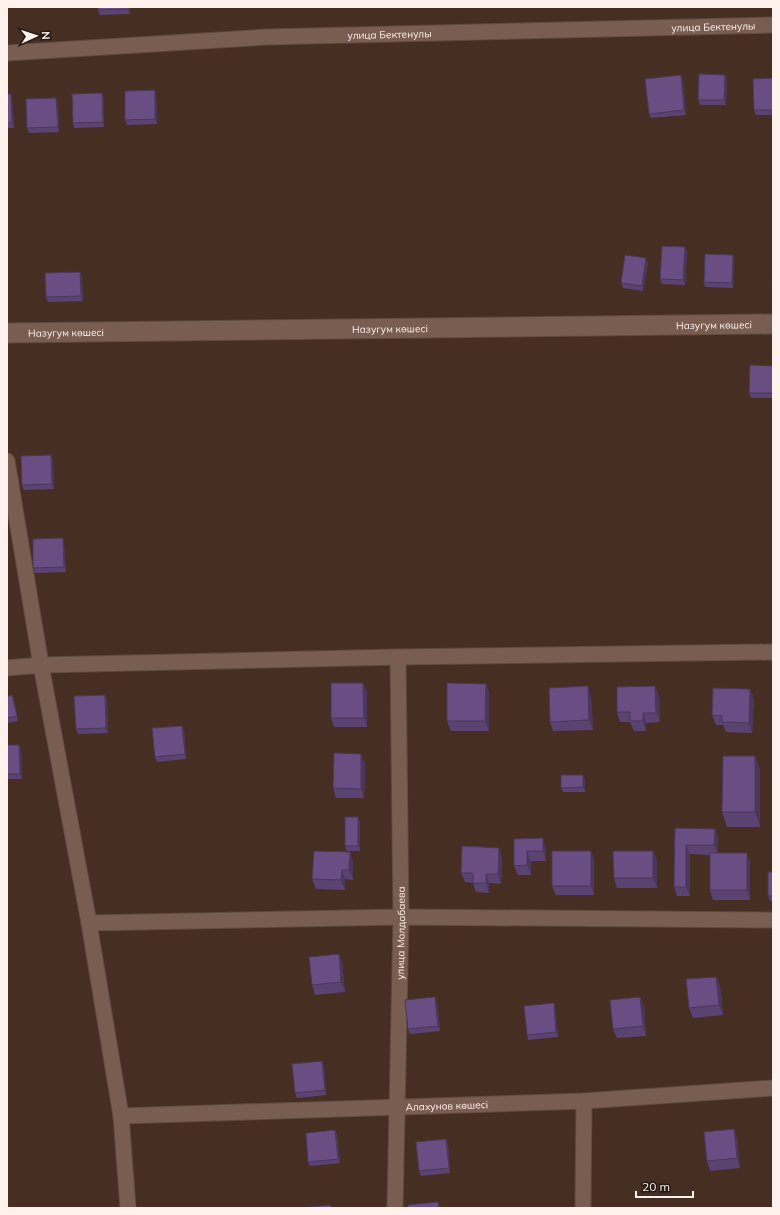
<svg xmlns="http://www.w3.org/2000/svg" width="780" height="1215" font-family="Mulish,sans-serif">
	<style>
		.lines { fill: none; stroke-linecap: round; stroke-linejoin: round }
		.minor-casing { stroke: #5f4b42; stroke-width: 17 }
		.tertiary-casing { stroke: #5f4b42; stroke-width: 21 }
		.minor { stroke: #795d51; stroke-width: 15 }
		.tertiary { stroke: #795d51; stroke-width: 19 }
		.wall { fill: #5b4371 }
		.shaded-wall { fill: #4a375c }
		.building { fill: #6a4e83; stroke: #4a375c }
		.labels { text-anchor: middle; stroke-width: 3; stroke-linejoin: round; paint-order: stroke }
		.street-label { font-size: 10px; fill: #fff1ec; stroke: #251a15 }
	</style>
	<rect width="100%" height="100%" fill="#472e23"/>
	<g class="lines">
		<g class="minor-casing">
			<g id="minor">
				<path id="s1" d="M7,53L267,37L773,25"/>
				<polyline points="7,461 41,665 89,923 121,1116 128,1208"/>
				<polyline points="7,668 41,665 398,657 773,652"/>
				<polyline points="89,923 401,917 773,920"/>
				<path id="s2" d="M121,1116L584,1101L773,1088"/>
				<path id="s3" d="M395,1208L401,917L398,657"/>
				<polyline points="583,1208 584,1101"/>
			</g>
		</g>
		<g class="tertiary-casing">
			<g id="tertiary">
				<path id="s4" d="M7,333L773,324"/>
			</g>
		</g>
		<use href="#minor" class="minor"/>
		<use href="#tertiary" class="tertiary"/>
	</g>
	<g class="wall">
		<polygon points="130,7 130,14 100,15 98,10"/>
		<polygon points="725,75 727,80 726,105 700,105 698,100"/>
		<polygon points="773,78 773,115 756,115 754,110"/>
		<polygon points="683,80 686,115 651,118 649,114"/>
		<polygon points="102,93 104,98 104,127 74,128 73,123"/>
		<polygon points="7,94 11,94 12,99 14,128 7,128"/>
		<polygon points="156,95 157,124 127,125 125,120"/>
		<polygon points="58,103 59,132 29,133 27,128"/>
		<polygon points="685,247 687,252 685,285 662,284 660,279"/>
		<polygon points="733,255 734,260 733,288 705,287 704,282"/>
		<polygon points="648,263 643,291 623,288 621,283"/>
		<polygon points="82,277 83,301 48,302 46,297"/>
		<polygon points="773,366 773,398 751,398 749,393"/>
		<polygon points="53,460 54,489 24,490 22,485"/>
		<polygon points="64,543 66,572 35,573 33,568"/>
		<polygon points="486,684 489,693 489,731 451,731 447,721"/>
		<polygon points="750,689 754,699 752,733 726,732 723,725 716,725 712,715"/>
		<polygon points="367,692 367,727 334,727 331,718"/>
		<polygon points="12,695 14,700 18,721 7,723 7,697"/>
		<polygon points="105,695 107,700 108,733 78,734 76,729"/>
		<polygon points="591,696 593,730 553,731 550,722"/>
		<polygon points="659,696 660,722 646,723 646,731 634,731 630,722 620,722 617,712"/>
		<polygon points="182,726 184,731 186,759 157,762 155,757"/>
		<polygon points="7,745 19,745 21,750 22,779 7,779"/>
		<polygon points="755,756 760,770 760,827 727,827 722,812"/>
		<polygon points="365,763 364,798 336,798 333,788"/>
		<polygon points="585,780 585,792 563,792 561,788"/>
		<polygon points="360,822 360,851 347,851 345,846"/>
		<polygon points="675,828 715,829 718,838 718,853 750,863 750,900 713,900 710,890 710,855 690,854 690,896 677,896 674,887"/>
		<polygon points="514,839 546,848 546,861 531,861 531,875 518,875 514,866"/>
		<polygon points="591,851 594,860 594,895 556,895 552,886"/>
		<polygon points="653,851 657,860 657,888 617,888 614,878"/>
		<polygon points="350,852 353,862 353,880 345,879 345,890 316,889 312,879"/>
		<polygon points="502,857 501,884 489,883 489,893 476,892 473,883 465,882 461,873"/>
		<polygon points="773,872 773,901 770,901 768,896"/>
		<polygon points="339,954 342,963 345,992 315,995 312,985"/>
		<polygon points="716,977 720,986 723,1015 693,1018 689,1008"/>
		<polygon points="640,997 644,1007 646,1036 617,1038 613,1029"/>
		<polygon points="437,1002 440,1031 410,1034 408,1029"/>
		<polygon points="554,1003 555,1008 558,1037 528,1040 527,1035"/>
		<polygon points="324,1066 326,1095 297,1098 295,1093"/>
		<polygon points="734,1129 737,1139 740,1168 710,1171 707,1161"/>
		<polygon points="335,1130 337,1135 340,1163 310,1166 308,1162"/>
		<polygon points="448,1144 450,1173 421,1176 419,1171"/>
	</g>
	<g class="shaded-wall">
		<polygon points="128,7 130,7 130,14 128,9"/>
		<polygon points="681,75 683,80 686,115 684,110"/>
		<polygon points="725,75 727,80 726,105 724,100"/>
		<polygon points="155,90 156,95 157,124 155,119"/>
		<polygon points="102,93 104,98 104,127 103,122"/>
		<polygon points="11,94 12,99 14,128 12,123"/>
		<polygon points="56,98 58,103 59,132 58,127"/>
		<polygon points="685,247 687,252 685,285 683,280"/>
		<polygon points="733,255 734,260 733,288 732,283"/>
		<polygon points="646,258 648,263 643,291 642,286"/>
		<polygon points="80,272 82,277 83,301 81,296"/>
		<polygon points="51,455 53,460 54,489 52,484"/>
		<polygon points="63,538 64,543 66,572 64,567"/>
		<polygon points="363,683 367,692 367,727 364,718"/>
		<polygon points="486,684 489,693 489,731 485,721"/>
		<polygon points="588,686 591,696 593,730 589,720"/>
		<polygon points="655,686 659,696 660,722 656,713"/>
		<polygon points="750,689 754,699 752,733 749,723"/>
		<polygon points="12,695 14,700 18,721 17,716"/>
		<polygon points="105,695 107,700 108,733 106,728"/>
		<polygon points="643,713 646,723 646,731 643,721"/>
		<polygon points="182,726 184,731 186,759 185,754"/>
		<polygon points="19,745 21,750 22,779 20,774"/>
		<polygon points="361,754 365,763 364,798 361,789"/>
		<polygon points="755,756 760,770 760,827 755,812"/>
		<polygon points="583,775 585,780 585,792 583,787"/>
		<polygon points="358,817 360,822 360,851 358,846"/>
		<polygon points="715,829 718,838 718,855 714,845"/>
		<polygon points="543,838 546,848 546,861 543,851"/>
		<polygon points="686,845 690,854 690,896 686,887"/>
		<polygon points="499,848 502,857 501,884 498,874"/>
		<polygon points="527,851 531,861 531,875 527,865"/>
		<polygon points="591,851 594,860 594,895 591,886"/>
		<polygon points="653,851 657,860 657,888 653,878"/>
		<polygon points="350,852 353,862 353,880 349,870"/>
		<polygon points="747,853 750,863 750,900 747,890"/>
		<polygon points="342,870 345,879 345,890 341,880"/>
		<polygon points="486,874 489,883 489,893 486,883"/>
		<polygon points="339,954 342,963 345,992 341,982"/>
		<polygon points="716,977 720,986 723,1015 719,1005"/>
		<polygon points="435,997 437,1002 440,1031 438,1026"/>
		<polygon points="640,997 644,1007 646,1036 643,1026"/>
		<polygon points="554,1003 555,1008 558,1037 556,1032"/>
		<polygon points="322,1061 324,1066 326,1095 325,1090"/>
		<polygon points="734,1129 737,1139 740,1168 737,1158"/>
		<polygon points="335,1130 337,1135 340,1163 338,1159"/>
		<polygon points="446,1139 448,1144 450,1173 449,1168"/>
	</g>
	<g class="building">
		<polygon points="98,7 128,7 128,9 98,10"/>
		<polygon points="699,74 725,75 724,100 698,100"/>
		<polygon points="681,75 684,110 649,114 645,79"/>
		<polygon points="773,78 773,110 754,110 753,79"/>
		<polygon points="155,90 155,119 125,120 125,91"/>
		<polygon points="102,93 103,122 73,123 72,94"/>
		<polygon points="7,94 11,94 12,123 7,123"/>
		<polygon points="56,98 58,127 27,128 26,99"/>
		<polygon points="662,246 685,247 683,280 660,279"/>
		<polygon points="705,254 733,255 732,283 704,282"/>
		<polygon points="625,255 646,258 642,286 621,283"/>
		<polygon points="773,256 773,286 772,286"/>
		<polygon points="80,272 81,296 46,297 45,273"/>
		<polygon points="750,365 773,366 773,393 749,393"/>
		<polygon points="51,455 52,484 22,485 21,456"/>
		<polygon points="63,538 64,567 33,568 33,539"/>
		<polygon points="331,683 363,683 364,718 331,718"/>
		<polygon points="447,683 486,684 485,721 447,721"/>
		<polygon points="588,686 589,720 550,722 549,688"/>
		<polygon points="655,686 656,713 643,713 643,721 630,721 630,712 617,712 617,687"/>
		<polygon points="713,688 750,689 749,723 722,722 722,716 712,715"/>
		<polygon points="12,695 17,716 7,718 7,697"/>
		<polygon points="105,695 106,728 76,729 74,696"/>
		<polygon points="182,726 185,754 155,757 152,728"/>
		<polygon points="7,745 19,745 20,774 7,774"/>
		<polygon points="334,753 361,754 361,789 333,788"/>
		<polygon points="723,756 755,756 755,812 722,812"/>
		<polygon points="561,775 583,775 583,787 561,788"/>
		<rect x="345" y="817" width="13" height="29"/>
		<polygon points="675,828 715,829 714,845 686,845 686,887 674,887"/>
		<polygon points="543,838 543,851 527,851 527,865 514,866 514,839"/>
		<polygon points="462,846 499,848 498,874 486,874 486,883 473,883 473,873 461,873"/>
		<polygon points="314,851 350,852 349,870 342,870 341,880 312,879"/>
		<rect x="552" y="851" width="39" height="35"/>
		<polygon points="613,851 653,851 653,878 614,878"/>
		<rect x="710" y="853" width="37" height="37"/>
		<rect x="768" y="872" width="5" height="24"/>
		<polygon points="339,954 341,982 312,985 309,957"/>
		<polygon points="716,977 719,1005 689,1008 686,979"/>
		<polygon points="435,997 438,1026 408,1029 405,1000"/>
		<polygon points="640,997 643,1026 613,1029 610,1000"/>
		<polygon points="554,1003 556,1032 527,1035 524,1006"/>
		<polygon points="322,1061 325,1090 295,1093 292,1064"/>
		<polygon points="734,1129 737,1158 707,1161 704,1132"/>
		<polygon points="335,1130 338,1159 308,1162 306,1133"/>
		<polygon points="446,1139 449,1168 419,1171 416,1142"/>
		<polygon points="438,1202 439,1208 408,1208 408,1205"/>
		<polygon points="330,1205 331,1208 301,1208"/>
	</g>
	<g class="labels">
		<g class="street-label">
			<text dy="4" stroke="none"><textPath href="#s1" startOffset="707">улица Бектенулы</textPath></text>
			<text dy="4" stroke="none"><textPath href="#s1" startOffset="383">улица Бектенулы</textPath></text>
			<text dy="4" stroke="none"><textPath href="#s4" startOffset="707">Назугум көшесі</textPath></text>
			<text dy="4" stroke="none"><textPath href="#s4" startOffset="383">Назугум көшесі</textPath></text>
			<text dy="4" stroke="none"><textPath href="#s4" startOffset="59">Назугум көшесі</textPath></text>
			<text dy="4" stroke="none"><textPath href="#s3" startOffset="275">улица Молдабаева</textPath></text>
			<text dy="4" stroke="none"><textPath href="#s2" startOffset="326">Алахунов көшесі</textPath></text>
		</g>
	</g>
	<rect width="780" height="1215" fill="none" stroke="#fff1ec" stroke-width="16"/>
	<g transform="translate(36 36) rotate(87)" stroke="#251a15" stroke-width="3" paint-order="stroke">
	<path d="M0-3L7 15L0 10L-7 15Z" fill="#fff1ec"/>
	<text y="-6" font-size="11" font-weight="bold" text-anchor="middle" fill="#fff1ec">N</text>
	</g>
	<path d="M636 1191v6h57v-6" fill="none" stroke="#fff1ec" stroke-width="2"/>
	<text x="642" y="1191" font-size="12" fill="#fff1ec" stroke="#251a15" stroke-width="3" paint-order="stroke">20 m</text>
</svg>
